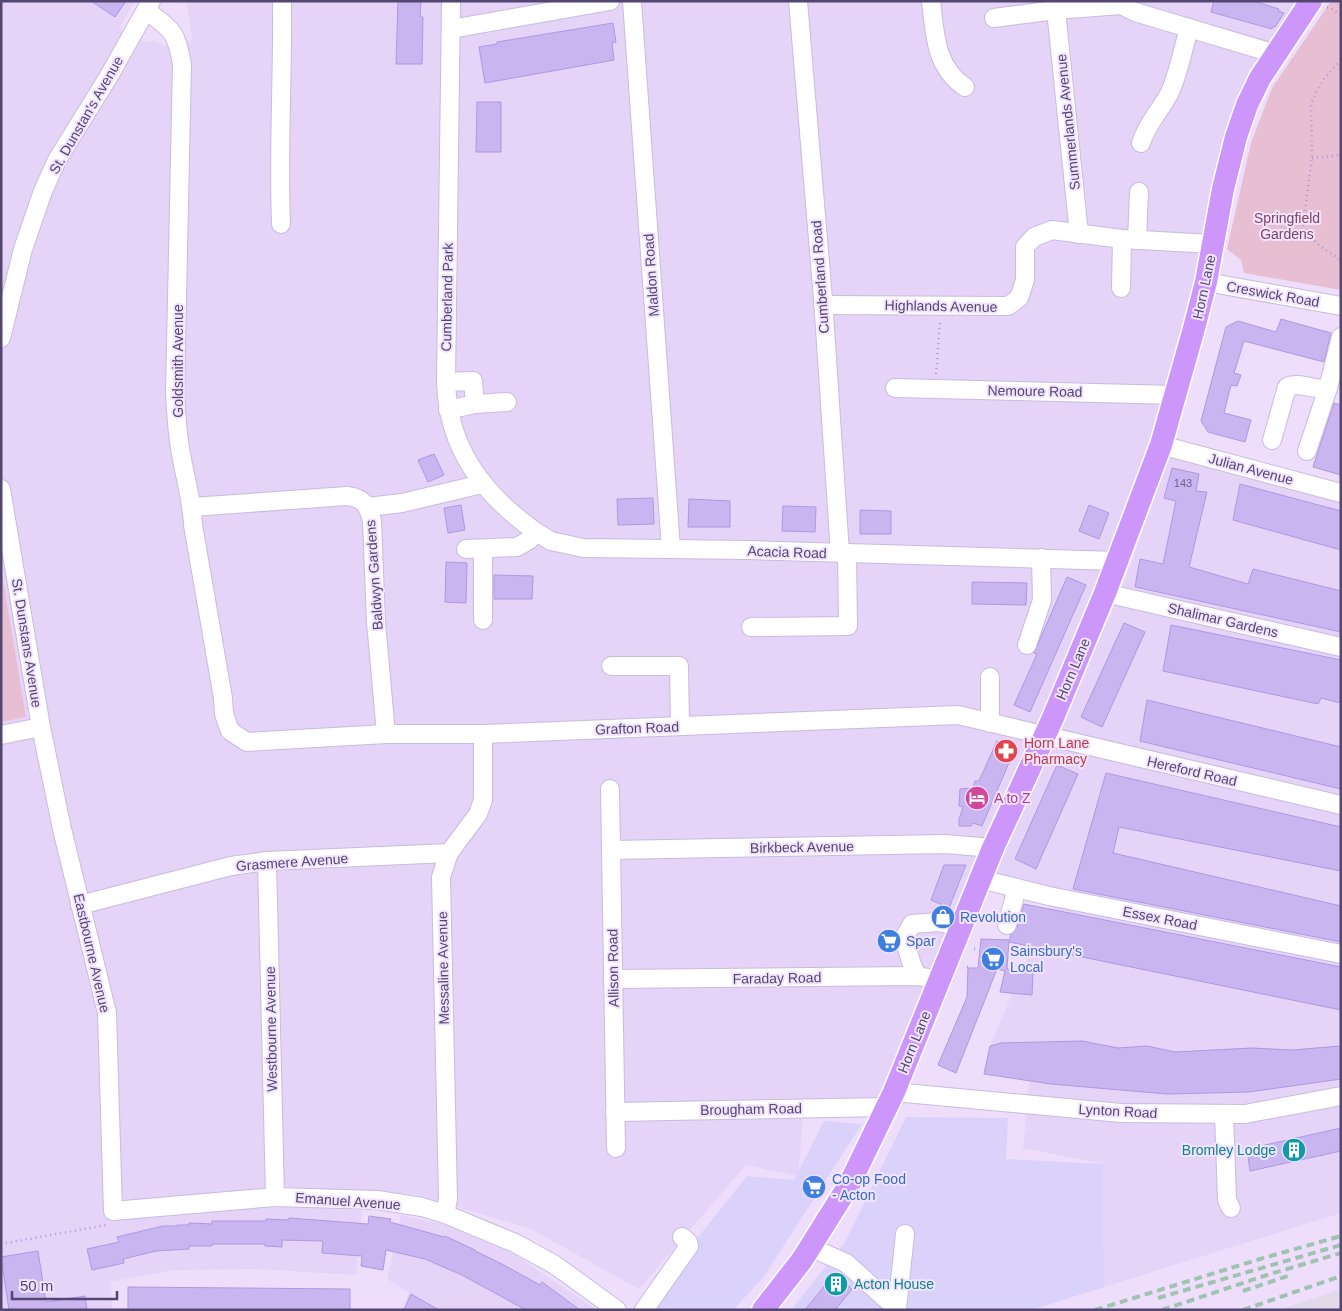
<svg xmlns="http://www.w3.org/2000/svg" width="1342" height="1311" font-family="Arial,sans-serif">
	<style>
		.residential { fill: #e5d3f8 }
		.commercial { fill: #dbd2fc }
		.industrial { fill: #e0dae9 }
		.green { fill: #e8bed2 }
		.building { fill: #c9b6f0; stroke: #ae97e3 }
		.lines { fill: none; stroke-linecap: round; stroke-linejoin: round }
		.minor-casing { stroke: #c9bbdf; stroke-width: 20 }
		.major-casing { stroke: #fff; stroke-width: 25 }
		.path { stroke: #ac9ad5; stroke-width: 2.5; stroke-dasharray: 1 4; stroke-linecap: butt }
		.minor { stroke: #fff; stroke-width: 18 }
		.major { stroke: #cd96fa; stroke-width: 22 }
		.rail { stroke: #9fc3af; stroke-width: 4; stroke-dasharray: 8 5; stroke-linecap: butt }
		.labels { text-anchor: middle; stroke-width: 4; stroke-linejoin: round; paint-order: stroke }
		.number-label { font-size: 11px; fill: #706391 }
		.street-label { font-size: 14px; fill: #534771; stroke: #f2e4ff }
		.park-label { font-size: 14px; fill: #82455c; stroke: #f2e4ff }
		.health-label { font-size: 14px; fill: #be3a42; stroke: #f2e4ff; text-anchor: start }
		.hotel-label { font-size: 14px; fill: #b23c85; stroke: #f2e4ff; text-anchor: start }
		.shop-label { font-size: 14px; fill: #366cbe; stroke: #f2e4ff; text-anchor: start }
		.culture-label { font-size: 14px; fill: #0d838f; stroke: #f2e4ff; text-anchor: end }
	</style>
	<rect width="100%" height="100%" fill="#eedefc"/>
	<g class="residential">
		<polygon points="1,1 135,1 119,28 146,42 154,41 165,46 193,40 186,1 1298,1 1267,47 1185,332 1109,566 894,1092 876,1106 803,1118 798,1176 746,1165 639,1289 529,1228 414,1194 288,1187 126,1202 125,1220 236,1208 309,1207 362,1211 356,1275 256,1269 172,1270 111,1282 112,1310 1,1310 1,722 26,716 1,568"/>
		<polygon points="1171,452 1341,489 1341,1213 1104,1287 1103,1164 1023,1148 1032,1054 987,1053 1057,890 992,875 1119,596"/>
		<polygon points="401,1215 446,1225 514,1254 597,1310 402,1310 409,1293 387,1279"/>
	</g>
	<g class="commercial">
		<polygon points="906,1117 1008,1118 1006,1159 1103,1164 1104,1287 1032,1310 791,1310 845,1242"/>
		<polygon points="824,1121 862,1124 763,1278 733,1310 646,1310 642,1307 747,1176 794,1180"/>
	</g>
	<polygon class="industrial" points="1341,1289 1341,1310 1279,1310 1282,1309"/>
	<g class="green">
		<polygon points="1331,1 1341,1 1341,290 1244,273 1241,260 1227,249 1251,143 1272,88"/>
		<polygon points="1,568 26,717 1,722"/>
	</g>
	<g class="building">
		<polygon points="91,1 126,1 115,17"/>
		<polygon points="398,1 421,1 420,17 423,17 422,64 396,64"/>
		<polygon points="1214,1 1253,1 1279,9 1278,11 1284,13 1275,27 1273,26 1272,29 1211,12"/>
		<polygon points="613,23 616,42 612,43 614,60 485,83 479,47 497,44 497,42"/>
		<polygon points="477,102 501,102 501,152 476,152"/>
		<polygon points="1281,319 1331,333 1324,362 1244,341 1234,373 1241,375 1237,386 1231,385 1224,413 1251,420 1245,442 1208,432 1201,421 1226,327 1238,321 1276,332"/>
		<polygon points="1334,403 1341,405 1341,475 1313,467"/>
		<polygon points="434,454 444,475 428,482 418,460"/>
		<polygon points="1172,468 1199,474 1196,491 1207,492 1189,567 1248,584 1253,569 1341,591 1341,632 1135,587 1140,559 1163,564 1176,501 1164,498"/>
		<polygon points="1240,484 1341,511 1341,550 1233,520"/>
		<polygon points="653,498 654,524 618,525 617,499"/>
		<polygon points="689,499 730,501 730,527 688,527"/>
		<polygon points="461,505 465,530 448,533 444,508"/>
		<polygon points="1089,505 1109,513 1099,539 1079,531"/>
		<polygon points="783,506 816,507 815,532 782,531"/>
		<polygon points="860,510 891,511 891,534 860,534"/>
		<polygon points="446,562 467,563 466,603 445,602"/>
		<polygon points="494,575 533,576 532,599 494,599"/>
		<polygon points="1067,577 1086,585 1030,712 1014,705 1037,654 1034,653"/>
		<polygon points="972,582 1027,583 1026,605 972,604"/>
		<polygon points="1124,623 1145,632 1102,727 1081,717"/>
		<polygon points="1171,625 1341,660 1341,703 1321,698 1318,704 1163,671"/>
		<polygon points="1147,700 1341,747 1341,789 1140,741"/>
		<polygon points="997,741 1014,745 1014,751 982,826 973,823 971,826 959,826 959,819 963,807 959,806 960,789 973,788 975,781 979,781"/>
		<polygon points="1057,765 1078,774 1036,869 1015,859"/>
		<polygon points="1106,773 1341,827 1341,871 1119,827 1113,853 1341,906 1341,942 1073,889"/>
		<polygon points="944,865 966,865 949,908 931,900"/>
		<polygon points="1024,904 1341,967 1341,1010 1009,942 1011,934 1017,928"/>
		<polygon points="981,939 1009,940 1007,969 1033,972 1032,995 1000,992 1005,971 997,969 956,1073 938,1065 967,997 968,968 978,968"/>
		<polygon points="1082,1041 1118,1048 1147,1046 1175,1052 1252,1048 1292,1050 1341,1046 1341,1079 1249,1092 1167,1094 1051,1084 984,1074 990,1046 1001,1043"/>
		<polygon points="1341,1128 1341,1151 1250,1171 1247,1149"/>
		<polygon points="369,1216 391,1219 390,1222 444,1237 445,1236 475,1250 475,1251 502,1264 540,1285 542,1282 580,1310 526,1310 462,1275 425,1259 386,1250 383,1270 361,1266 362,1256 322,1253 323,1241 282,1240 282,1247 265,1246 265,1244 212,1244 212,1246 189,1246 189,1249 156,1251 123,1259 124,1263 92,1270 87,1249 119,1242 117,1237 163,1226 177,1226 177,1225 189,1225 189,1223 212,1224 212,1221 266,1221 266,1219 289,1220 289,1218 368,1224"/>
		<polygon points="38,1251 46,1302 85,1296 87,1310 9,1310 1,1257"/>
		<polygon points="834,1274 852,1289 835,1310 805,1310"/>
		<polygon points="128,1287 350,1289 350,1310 128,1310"/>
		<polygon points="411,1294 439,1310 404,1310"/>
	</g>
	<g class="lines">
		<g class="minor-casing">
			<g id="minor">
				<path d="M451,1L446,382C448,449 483,494 536,532"/>
				<polyline points="632,1 671,549"/>
				<polyline points="798,1 823,299 840,553"/>
				<path d="M931,1C935,34 935,67 965,87"/>
				<polyline points="1056,10 1079,234"/>
				<path d="M147,11C173,31 176,31 182,64L175,393C176,411 177,430 180,448C184,474 192,499 193,525L223,698L224,714L230,731L247,742L386,734H483L958,715L1341,805"/>
				<polyline points="994,18 1056,10 1121,5 1135,12 1276,54"/>
				<polyline points="451,29 610,1"/>
				<path d="M1141,143C1147,123 1161,110 1170,92C1179,72 1183,49 1189,28"/>
				<path d="M281,224C278,150 283,76 282,1"/>
				<polyline points="1137,240 1139,192"/>
				<polyline points="1206,282 1341,306"/>
				<polyline points="1121,288 1122,239"/>
				<polyline points="823,305 1008,306 1019,298 1025,280 1025,247 1034,237 1052,230 1122,239 1213,244"/>
				<polyline points="1,338 23,249 43,191 57,160 109,76 151,1"/>
				<polyline points="446,382 473,381 475,404"/>
				<polyline points="895,388 1176,395"/>
				<polyline points="1328,388 1341,337"/>
				<polyline points="448,410 475,404 507,402"/>
				<path d="M1272,440L1287,387C1299,381 1315,391 1328,388L1307,451"/>
				<polyline points="1161,445 1341,493"/>
				<polyline points="1,489 41,727 1,735"/>
				<path d="M192,507L347,496C364,498 368,505 372,521L376,622L386,734"/>
				<polyline points="368,507 402,503 482,484"/>
				<polyline points="466,549 517,547 529,540 536,532 551,541 583,548 749,550 1117,561"/>
				<polyline points="483,549 483,620"/>
				<polyline points="1105,593 1341,647"/>
				<polyline points="751,627 848,626 847,553"/>
				<polyline points="1027,645 1042,600 1041,558"/>
				<polyline points="611,666 679,666 680,726"/>
				<polyline points="990,677 990,723"/>
				<polyline points="41,727 62,829 107,1013 113,1211 275,1197 377,1200 422,1207 445,1214 515,1243 555,1265 617,1310"/>
				<polyline points="610,789 616,1148"/>
				<polyline points="611,850 945,844 993,848"/>
				<polyline points="267,861 275,1197"/>
				<polyline points="980,879 1049,896 1341,954"/>
				<polyline points="80,905 231,866 267,861 449,853"/>
				<polyline points="1007,925 1017,888"/>
				<polyline points="917,976 912,965 904,938 912,924 939,922 961,927"/>
				<polyline points="613,979 917,976 940,980"/>
				<polyline points="894,1092 1121,1113 1245,1114 1341,1096"/>
				<polyline points="615,1112 887,1107"/>
				<polyline points="1224,1114 1227,1200 1231,1208"/>
				<polyline points="445,1214 448,1199 441,877 449,853 478,814 483,800 483,734"/>
				<polyline points="810,1247 846,1263 897,1309 905,1234"/>
				<polyline points="644,1310 689,1246 688,1242 682,1237"/>
			</g>
		</g>
		<g class="major-casing">
			<polyline id="major" points="763,1310 802,1260 849,1185 894,1092 993,848 1052,720 1105,593 1161,445 1193,332 1206,282 1223,189 1236,137 1247,105 1260,78 1311,1"/>
		</g>
		<g class="path">
			<polyline points="1327,7 1331,8 1341,15"/>
			<path d="M1341,60L1324,79L1316,92L1311,104L1312,158L1303,224C1310,242 1325,249 1341,260"/>
			<polyline points="1312,158 1341,155"/>
			<polyline points="936,374 940,321"/>
			<polyline points="974,949 977,949"/>
			<polyline points="967,967 970,967"/>
			<polyline points="1,1244 106,1225"/>
		</g>
		<use href="#minor" class="minor"/>
		<use href="#major" class="major"/>
		<g class="rail">
			<polyline points="1243,1291 1288,1276"/>
			<polyline points="1158,1298 1341,1245"/>
			<polyline points="1095,1310 1260,1259 1341,1236"/>
			<polyline points="1162,1310 1267,1275 1341,1253"/>
			<polyline points="1243,1310 1341,1276"/>
		</g>
	</g>
	<defs>
		<g id="pharmacy-disc" transform="scale(1.25)"><circle r="9.5" fill="#e0444e" stroke="#f2e4ff"/><path d="M-2-6h4v4h4v4h-4v4h-4v-4h-4v-4h4Z" fill="#fff"/></g>
		<g id="hotel-disc" transform="scale(1.25)"><circle r="9.5" fill="#d1479c" stroke="#f2e4ff"/><path d="M-6-4.5h1.5V1H6V5H4.5V3h-9V5H-6ZM-4 0a1.8 1.8 0 1 1 3.6 0ZM.5 0V-2.5h3Q6-2.5 6 0Z" fill="#fff"/></g>
		<g id="shop-disc" transform="scale(1.25)"><circle r="9.5" fill="#3f7fe0" stroke="#f2e4ff"/><path d="M-5-2.5h2.3a2.7 3.5 0 0 1 5.4 0H5L5.5 6h-11ZM-1.5-2.5h3a1.5 2.3 0 0 0-3 0Z" fill="#fff"/></g>
		<g id="supermarket-disc" transform="scale(1.25)"><circle r="9.5" fill="#3f7fe0" stroke="#f2e4ff"/><path d="M-6-5.5h2.5l.6 2H6L4.5 2H-2.5L-4.4-4H-6ZM-1.5 3.2a1.3 1.3 0 1 0 .1 0ZM3 3.2a1.3 1.3 0 1 0 .1 0Z" fill="#fff"/></g>
		<g id="building-disc" transform="scale(1.25)"><circle r="9.5" fill="#0f9aa8" stroke="#f2e4ff"/><path d="M-4-6H4V6H1V3H-1V6H-4ZM-2.5-4.3h1.7v1.8h-1.7ZM.8-4.3h1.7v1.8H.8ZM-2.5-1h1.7V.8h-1.7ZM.8-1h1.7V.8H.8Z" fill="#fff"/></g>
	</defs>
	<g fill-rule="evenodd">
		<use href="#pharmacy-disc" x="1006" y="751"/>
		<use href="#hotel-disc" x="977" y="798"/>
		<use href="#shop-disc" x="943" y="917"/>
		<use href="#supermarket-disc" x="889" y="941"/>
		<use href="#supermarket-disc" x="993" y="959"/>
		<use href="#building-disc" x="1294" y="1150"/>
		<use href="#supermarket-disc" x="814" y="1187"/>
		<use href="#building-disc" x="836" y="1284"/>
	</g>
	<g class="labels">
		<g class="number-label">
			<text x="1183" y="487">143</text>
		</g>
		<g class="street-label">
			<text transform="translate(86 115) rotate(-60)" y="5">St. Dunstan's Avenue</text>
			<text transform="translate(1068 122) rotate(-96)" y="5">Summerlands Avenue</text>
			<text transform="translate(651 275) rotate(-94)" y="5">Maldon Road</text>
			<text transform="translate(820 277) rotate(-94)" y="5">Cumberland Road</text>
			<text transform="translate(1204 287) rotate(-78)" y="5">Horn Lane</text>
			<text transform="translate(1273 294) rotate(10)" y="5">Creswick Road</text>
			<text transform="translate(447 297) rotate(-89)" y="5">Cumberland Park</text>
			<text transform="translate(941 306) rotate(1)" y="5">Highlands Avenue</text>
			<text transform="translate(178 361) rotate(-90)" y="5">Goldsmith Avenue</text>
			<text transform="translate(1035 391) rotate(1)" y="5">Nemoure Road</text>
			<text transform="translate(1251 469) rotate(15)" y="5">Julian Avenue</text>
			<text transform="translate(787 552) rotate(2)" y="5">Acacia Road</text>
			<text transform="translate(374 575) rotate(-94)" y="5">Baldwyn Gardens</text>
			<text transform="translate(1223 620) rotate(13)" y="5">Shalimar Gardens</text>
			<text transform="translate(27 643) rotate(81)" y="5">St. Dunstans Avenue</text>
			<text transform="translate(1073 669) rotate(-67)" y="5">Horn Lane</text>
			<text transform="translate(637 728) rotate(-2)" y="5">Grafton Road</text>
			<text transform="translate(1192 771) rotate(13)" y="5">Hereford Road</text>
			<text transform="translate(802 847) rotate(-1)" y="5">Birkbeck Avenue</text>
			<text transform="translate(292 862) rotate(-4)" y="5">Grasmere Avenue</text>
			<text transform="translate(1160 918) rotate(11)" y="5">Essex Road</text>
			<text transform="translate(92 953) rotate(77)" y="5">Eastbourne Avenue</text>
			<text transform="translate(443 968) rotate(-91)" y="5">Messaline Avenue</text>
			<text transform="translate(613 968) rotate(-91)" y="5">Allison Road</text>
			<text transform="translate(777 978) rotate(-1)" y="5">Faraday Road</text>
			<text transform="translate(271 1029) rotate(-91)" y="5">Westbourne Avenue</text>
			<text transform="translate(914 1042) rotate(-68)" y="5">Horn Lane</text>
			<text transform="translate(751 1109) rotate(-1)" y="5">Brougham Road</text>
			<text transform="translate(1118 1111) rotate(3)" y="5">Lynton Road</text>
			<text transform="translate(348 1201) rotate(4)" y="5">Emanuel Avenue</text>
		</g>
		<g class="park-label">
			<text x="1287" y="223">Springfield<tspan x="1287" dy="16">Gardens</tspan></text>
		</g>
		<g class="health-label">
			<text x="1024" y="748">Horn Lane<tspan x="1024" dy="16">Pharmacy</tspan></text>
		</g>
		<g class="hotel-label">
			<text x="994" y="803">A to Z</text>
		</g>
		<g class="shop-label">
			<text x="960" y="922">Revolution</text>
			<text x="906" y="946">Spar</text>
			<text x="1010" y="956">Sainsbury's<tspan x="1010" dy="16">Local</tspan></text>
			<text x="832" y="1184">Co-op Food<tspan x="832" dy="16">- Acton</tspan></text>
		</g>
		<g class="culture-label">
			<text x="1276" y="1155">Bromley Lodge</text>
			<text x="854" y="1289" text-anchor="start">Acton House</text>
		</g>
	</g>
	<rect width="1342" height="1311" fill="none" stroke="#534771" stroke-width="5"/>
	<path d="M12 1291v8h105v-8" fill="none" stroke="#534771" stroke-width="2.5"/>
	<text x="20" y="1291" font-size="15" fill="#534771" stroke="#f2e4ff" stroke-width="4" paint-order="stroke">50 m</text>
</svg>
